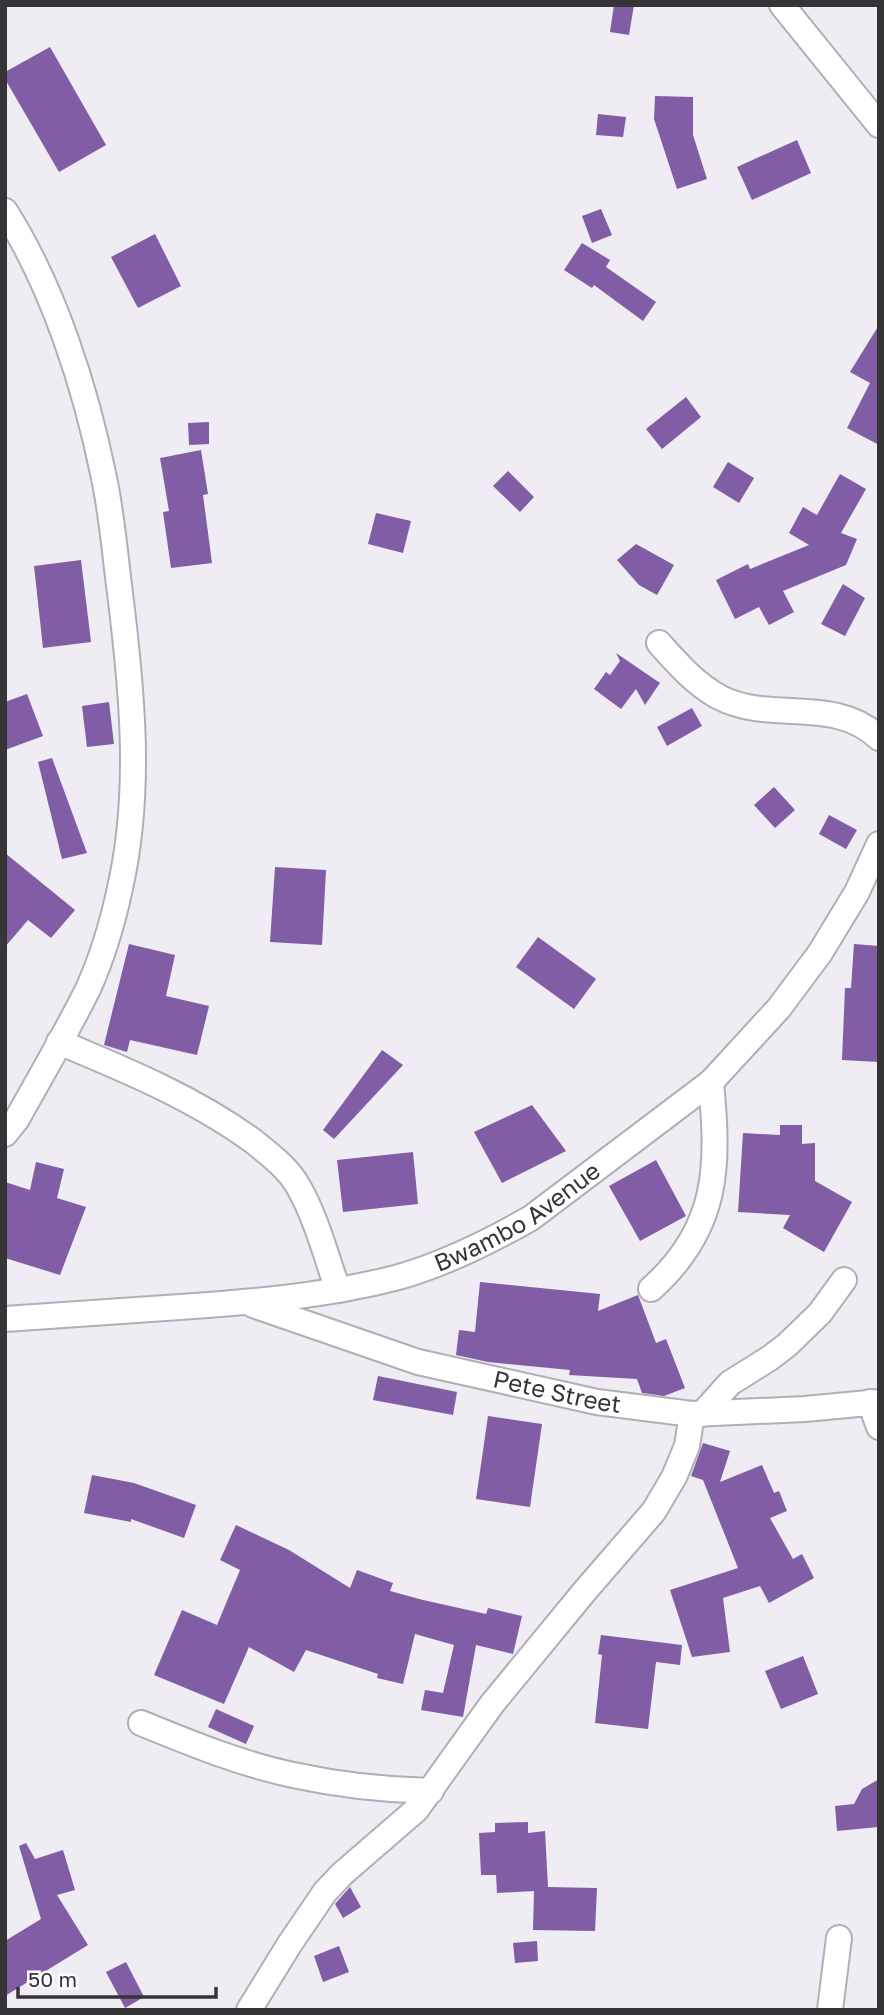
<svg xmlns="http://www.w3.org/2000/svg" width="884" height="2015" font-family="'Golos Text',sans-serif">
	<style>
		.building { fill: #805da4 }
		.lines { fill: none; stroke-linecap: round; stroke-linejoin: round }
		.minor-casing { stroke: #b1afb5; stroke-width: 28 }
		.minor { stroke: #fff; stroke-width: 24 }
		.labels { text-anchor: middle; stroke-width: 7; stroke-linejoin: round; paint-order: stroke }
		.street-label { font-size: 24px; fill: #363437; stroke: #fcfaff }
	</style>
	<rect width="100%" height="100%" fill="#efecf3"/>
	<g class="building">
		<polygon points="614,5 634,5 629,35 610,32"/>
		<polygon points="50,47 106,145 59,172 5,79 5,72"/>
		<polygon points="655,96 693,97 693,135 707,179 677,189 654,119"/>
		<polygon points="598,114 626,117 623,137 596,135"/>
		<polygon points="797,140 811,173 752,200 737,167"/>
		<polygon points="601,209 612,235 592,243 582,216"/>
		<polygon points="155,234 181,286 138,308 111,257"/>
		<polygon points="582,243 610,260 606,267 656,302 643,321 594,285 592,288 564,270"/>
		<polygon points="879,325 879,445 847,428 870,383 850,372"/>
		<polygon points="686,397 701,417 662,449 646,429"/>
		<polygon points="209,422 209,444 189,445 188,423"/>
		<polygon points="201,450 208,494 203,495 212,563 171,568 163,512 169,511 160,458"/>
		<polygon points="728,462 754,478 739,503 713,487"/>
		<polygon points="508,471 534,497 520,512 493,486"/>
		<polygon points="840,474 866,489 841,533 857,539 846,565 783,591 794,612 769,625 759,607 735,619 716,580 748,564 750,569 809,545 789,533 803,507 817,515"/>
		<polygon points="376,513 411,521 403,553 368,544"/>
		<polygon points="636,544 674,565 657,595 639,585 617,560"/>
		<polygon points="81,560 91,642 43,648 34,566"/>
		<polygon points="843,584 865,598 845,636 821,624"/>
		<polygon points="616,653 660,683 645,705 636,689 621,709 594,689 606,672 610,675 620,661"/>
		<polygon points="27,694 43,736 5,750 5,702"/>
		<polygon points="109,702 114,744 87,747 82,706"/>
		<polygon points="692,708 702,726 667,746 657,727"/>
		<polygon points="52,758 87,853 62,859 38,762"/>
		<polygon points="774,787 795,810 775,828 754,805"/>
		<polygon points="829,815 857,830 846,849 819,834"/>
		<polygon points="5,853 75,910 51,938 28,920 5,947"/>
		<polygon points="275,867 326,870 322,945 270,942"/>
		<polygon points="538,937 596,979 574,1009 516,967"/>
		<polygon points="129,944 175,955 166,996 209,1006 197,1055 130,1040 127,1052 104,1045"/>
		<polygon points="854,944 879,946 879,1062 842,1060 845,988 851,988"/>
		<polygon points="382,1050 403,1065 334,1139 323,1130"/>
		<polygon points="532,1105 566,1151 502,1183 474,1132"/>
		<polygon points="780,1125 802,1125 802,1144 815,1143 815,1181 852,1202 824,1252 783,1228 790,1215 738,1212 743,1133 780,1135"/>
		<polygon points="413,1152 418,1204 343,1212 337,1160"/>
		<polygon points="656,1160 686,1216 640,1241 609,1186"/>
		<polygon points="36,1162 64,1169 57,1198 86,1207 60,1275 5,1258 5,1182 30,1190"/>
		<polygon points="480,1282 600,1294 598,1311 638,1295 656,1343 666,1339 685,1388 664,1396 642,1393 637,1379 569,1375 570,1370 488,1362 456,1355 459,1330 475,1332"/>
		<polygon points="378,1376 457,1392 453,1415 373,1400"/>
		<polygon points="488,1416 542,1424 530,1507 476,1499"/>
		<polygon points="703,1443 730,1451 720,1482 762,1465 774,1493 779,1491 787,1511 770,1518 793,1559 802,1554 814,1578 769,1603 760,1586 723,1598 730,1652 692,1657 670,1590 738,1568 703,1480 691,1476"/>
		<polygon points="92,1475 134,1483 196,1505 184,1538 131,1519 131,1522 84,1513"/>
		<polygon points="236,1525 289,1550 350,1588 357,1570 393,1583 390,1591 423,1600 486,1614 488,1608 522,1616 513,1654 476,1645 463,1717 421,1710 425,1690 443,1693 454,1645 415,1634 403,1684 377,1678 378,1674 306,1650 294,1672 249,1647 224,1704 154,1675 182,1610 217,1625 240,1570 220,1560"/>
		<polygon points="601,1635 682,1645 680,1665 656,1662 648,1729 595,1723 602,1655 598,1654"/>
		<polygon points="803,1656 818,1694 781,1709 765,1671"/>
		<polygon points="216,1709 254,1726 246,1744 208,1727"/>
		<polygon points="879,1779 878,1827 837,1831 835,1806 854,1804 862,1789"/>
		<polygon points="528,1822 528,1833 545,1831 548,1887 597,1888 595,1931 533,1930 534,1891 497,1893 496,1875 481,1875 479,1833 495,1832 495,1823"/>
		<polygon points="26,1843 35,1859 63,1850 75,1890 57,1895 88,1945 5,1996 5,1941 41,1919 19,1846"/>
		<polygon points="350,1887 361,1907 343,1918 335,1904"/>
		<polygon points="537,1941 538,1961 515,1963 513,1943"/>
		<polygon points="339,1946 349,1972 323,1982 314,1956"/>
		<polygon points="126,1962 144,1997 125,2008 106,1972"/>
	</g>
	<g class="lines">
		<g class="minor-casing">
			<g id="minor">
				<polyline points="782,5 879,125"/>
				<path d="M5,211C54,288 86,389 104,478C112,515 115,555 120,593C132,690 142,791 120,888C113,921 102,958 88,989C66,1033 41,1076 17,1119L5,1134"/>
				<path d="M659,643C677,663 694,683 719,697C770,724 834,695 879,738"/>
				<path d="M59,1042C126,1070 194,1098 253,1141C269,1154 288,1168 298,1186C316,1217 326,1256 338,1290"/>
				<path d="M651,1289C719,1228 719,1167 711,1082"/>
				<path id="s1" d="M253,1305L418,1362L597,1402L692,1414L805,1409L879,1402"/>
				<path id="s2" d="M5,1319C63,1315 122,1311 180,1307C252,1302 325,1296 395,1278C443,1265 489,1242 531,1218L711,1082L779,1008L820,953L857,892L879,844"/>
				<polyline points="870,1402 879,1427"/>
				<polyline points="702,1414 730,1383 770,1358 787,1345 820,1313 844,1280"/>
				<path d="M141,1723C190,1743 241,1764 293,1775C339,1785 384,1790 431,1791"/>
				<polyline points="249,2010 289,1945 325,1892 342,1874 416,1810 492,1704 584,1592 654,1511 674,1477 687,1446 692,1414"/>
				<polyline points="830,2010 839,1938"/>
			</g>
		</g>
		<use href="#minor" class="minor"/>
	</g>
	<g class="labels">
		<g class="street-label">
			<text dy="8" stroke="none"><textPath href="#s2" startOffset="530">Bwambo Avenue</textPath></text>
			<text dy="8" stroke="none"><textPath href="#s1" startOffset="317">Pete Street</textPath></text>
		</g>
	</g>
	<rect width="884" height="2015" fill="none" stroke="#363437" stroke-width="14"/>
	<path d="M18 1987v10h198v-10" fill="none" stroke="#363437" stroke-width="3.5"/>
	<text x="28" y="1987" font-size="21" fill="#363437" stroke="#fcfaff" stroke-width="5" paint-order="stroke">50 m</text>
</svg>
